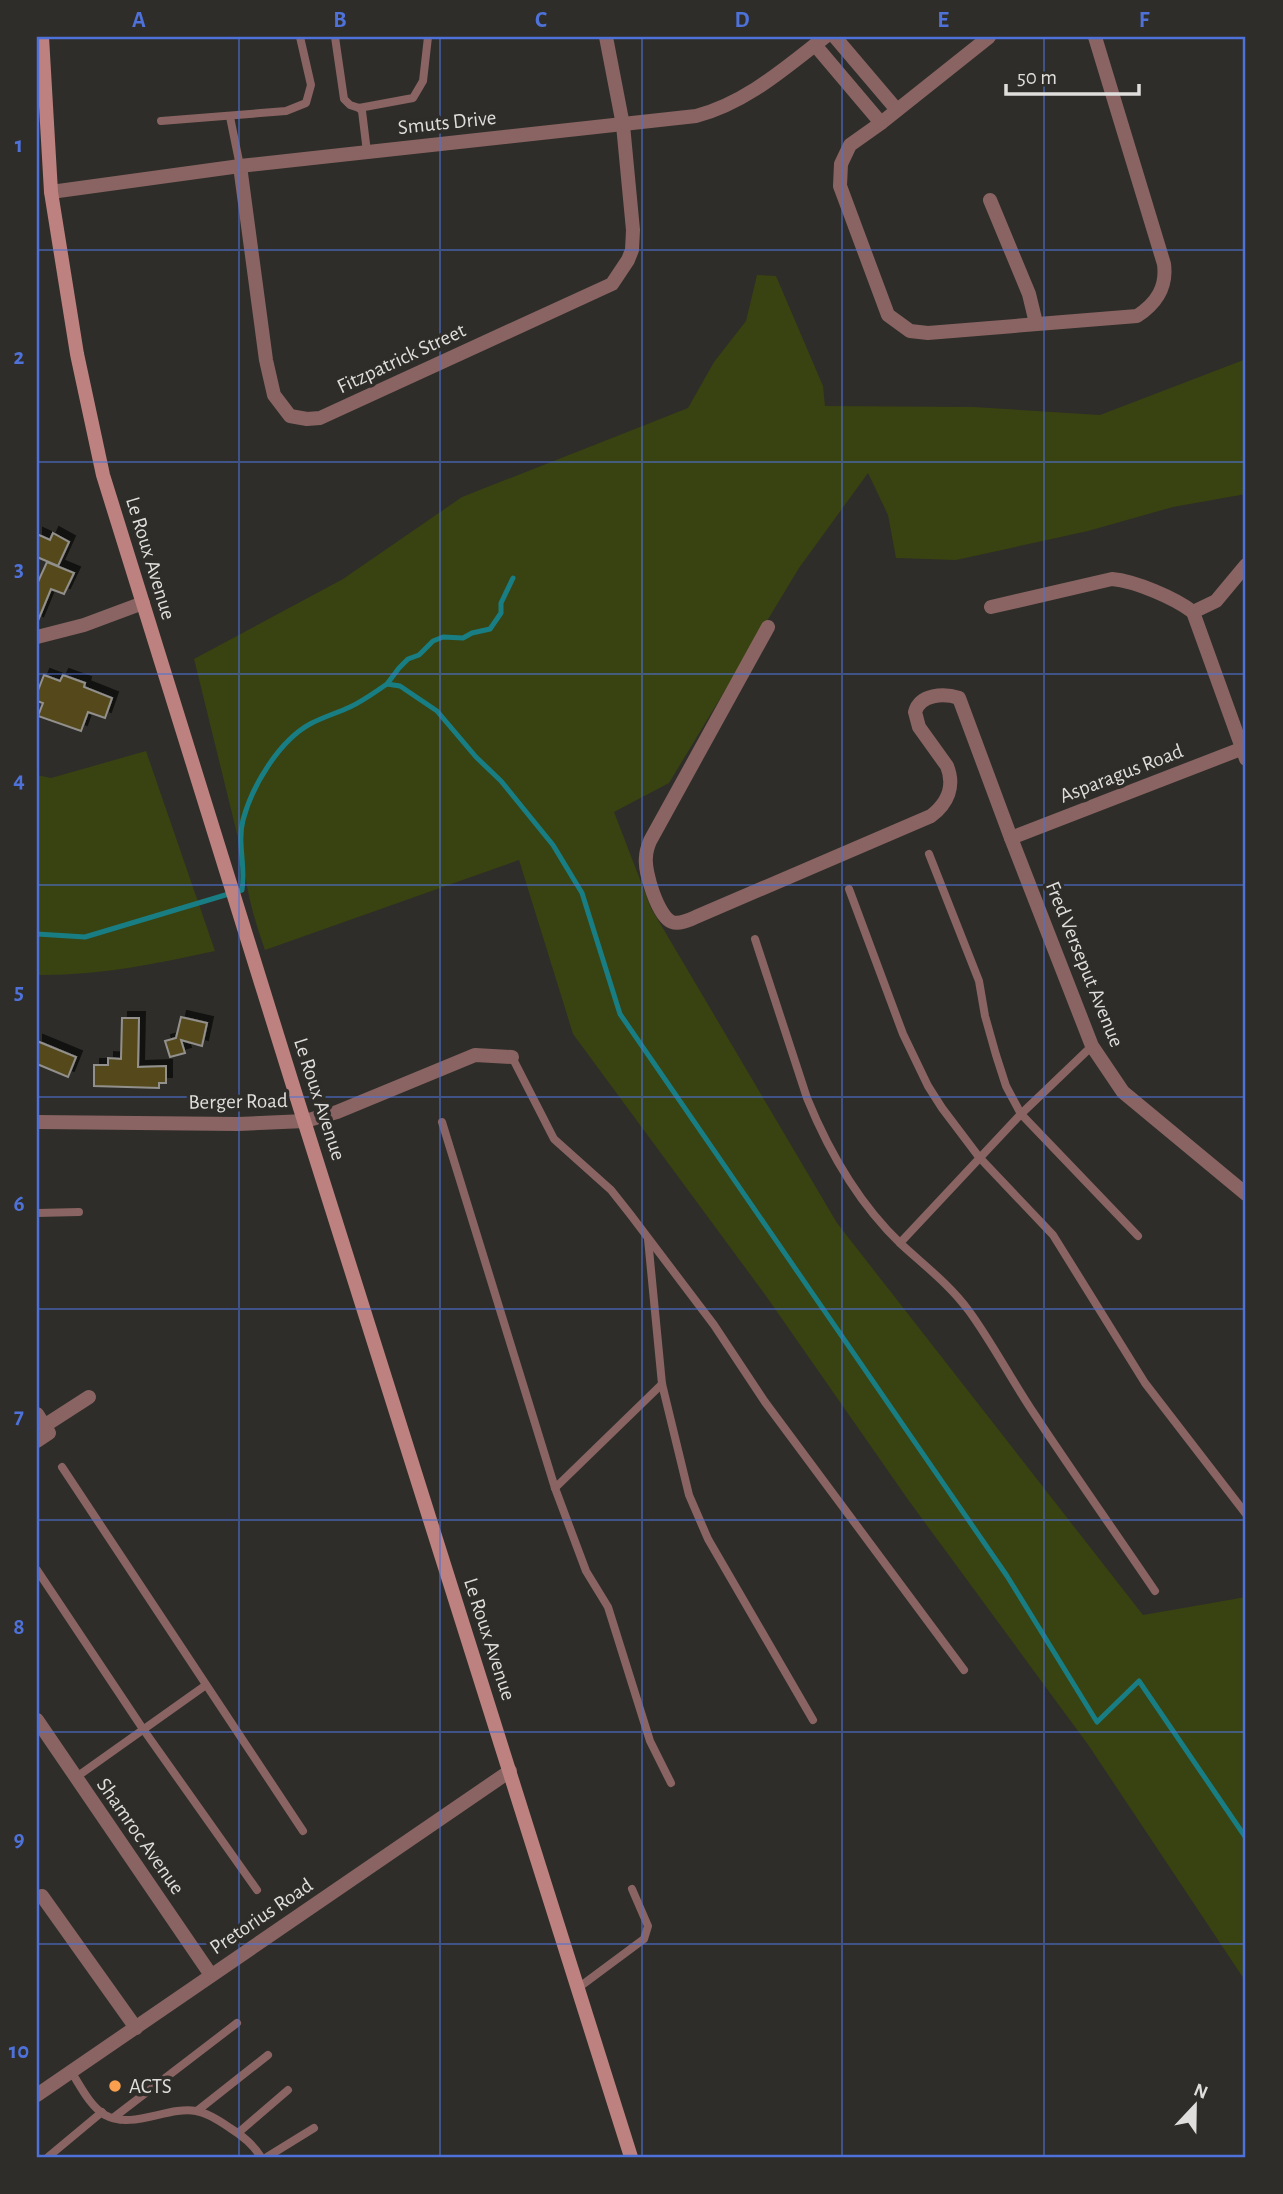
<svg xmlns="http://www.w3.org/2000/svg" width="1283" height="2194" font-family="'Alegreya Sans',sans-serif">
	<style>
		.green { fill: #394211 }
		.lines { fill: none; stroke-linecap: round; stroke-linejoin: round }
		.stream { stroke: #187e83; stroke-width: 5 }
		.building { fill: #55491c; stroke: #92908c; stroke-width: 2; filter: url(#shadow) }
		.lane { stroke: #896462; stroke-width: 8 }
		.street { stroke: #896462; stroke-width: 14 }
		.secondary { stroke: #bd817f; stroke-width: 14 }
		.grid { fill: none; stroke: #4e72d9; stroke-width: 2; stroke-opacity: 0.55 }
		.poi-dot { fill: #f99f4d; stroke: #2e2d29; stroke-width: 2.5 }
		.labels { text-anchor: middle; stroke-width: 7; stroke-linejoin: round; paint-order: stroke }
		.street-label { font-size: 21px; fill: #dfdedc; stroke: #2e2d29 }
		.poi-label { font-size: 21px; fill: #dfdedc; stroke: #2e2d29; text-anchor: start }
		.neatline { fill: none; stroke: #4e72d9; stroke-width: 2.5 }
		.grid-label { font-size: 23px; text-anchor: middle; font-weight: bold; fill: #4e72d9 }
	</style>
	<defs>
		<filter id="shadow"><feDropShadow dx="6" dy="-6" stdDeviation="0" flood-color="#0009"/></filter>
	</defs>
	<rect width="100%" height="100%" fill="#2e2d29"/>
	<g class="green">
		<path d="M757,275L776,276L823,386L825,406L974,407L1100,415L1246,359V494L1173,507L1088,531L956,560L896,558L888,515L868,473L799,568L669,783L614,812L651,908L837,1223L1143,1615L1246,1597V1982L1089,1746L909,1501L766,1296L573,1034L519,860L265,950C254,919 246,890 243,858L194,659L343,579L462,497L688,408L714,362L746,321Z"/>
		<path d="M146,751L215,951C156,964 97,976 37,975V775L51,778Z"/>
	</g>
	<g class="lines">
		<g class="stream">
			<polyline points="387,684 399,668 408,659 419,655 433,641 443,637 463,638 472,633 490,629 501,613 501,603 513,578"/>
			<path d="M37,934L85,937L242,890C246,866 237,843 243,820C252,786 279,741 310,724C323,717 337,713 350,707C363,701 375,692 387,684L400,686L437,711L476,757L501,781L553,845L582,893L620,1014L1007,1576L1097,1722L1139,1681L1246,1838"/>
		</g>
	</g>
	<g class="building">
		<polygon points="53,533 69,542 58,566 37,557 37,534 50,540"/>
		<polygon points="47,562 74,573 64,594 51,589 37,623 37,584"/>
		<polygon points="44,675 60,681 63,675 85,683 84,687 112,698 105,718 88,712 81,731 38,716 43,703 37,701 37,693"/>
		<polygon points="181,1017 207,1023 202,1046 181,1040 185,1053 170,1057 165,1041 176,1038"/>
		<polygon points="122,1018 139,1018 138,1067 166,1066 166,1083 159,1083 159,1088 94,1086 94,1065 108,1065 108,1058 121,1059"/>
		<polygon points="37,1041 76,1057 68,1077 37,1064"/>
	</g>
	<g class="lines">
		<g class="lane">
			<polyline points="335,37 344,99 350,105 359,108 413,98 423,81 428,37"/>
			<polyline points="359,108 362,111 367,152"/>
			<polyline points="230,117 240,166"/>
			<polyline points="161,121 286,111 306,103 311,85 300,37"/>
			<polyline points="929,854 979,981 985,1016 996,1055 1006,1086 1021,1114 1138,1236"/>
			<polyline points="849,889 903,1034 928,1086 942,1108 979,1157 1053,1235 1145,1383 1246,1514"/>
			<path d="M755,939L807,1098C829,1152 858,1203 901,1244C925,1266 950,1285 969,1311C993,1344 1012,1381 1035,1415C1074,1474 1115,1532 1155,1591"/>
			<polyline points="512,1057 554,1139 611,1190 630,1214 714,1325 765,1402 964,1670"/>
			<polyline points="442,1122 555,1488 586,1571 608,1607 650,1741 671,1783"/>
			<polyline points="37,1213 79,1212"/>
			<polyline points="648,1239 662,1384 689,1495 708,1539 813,1720"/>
			<polyline points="900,1243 1021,1114 1092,1046"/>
			<polyline points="62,1467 303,1831"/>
			<polyline points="555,1488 662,1384"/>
			<polyline points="37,1570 143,1729 257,1890"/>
			<polyline points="75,1778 206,1685"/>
			<polyline points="578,1988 644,1939 648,1926 632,1889"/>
			<path d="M72,2073C81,2087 90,2106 105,2115C132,2130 168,2106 196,2111C208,2113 220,2121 230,2128C243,2136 253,2144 261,2157"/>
			<polyline points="197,2111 268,2055"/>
			<polyline points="113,2118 237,2023"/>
			<polyline points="238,2133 288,2090"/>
			<polyline points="48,2157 102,2112"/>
			<polyline points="267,2157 314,2128"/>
		</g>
		<g class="street">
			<polyline points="835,37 897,110"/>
			<path d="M989,37L881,123L850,145L841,164L840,186L888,315L910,331L928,333L1137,316C1157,303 1167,287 1164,264L1095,37"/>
			<polyline points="815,45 881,123"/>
			<polyline points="240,166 266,360 274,395 290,416 307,419 320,418 612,284 628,260 632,250 633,230 623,125 606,37"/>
			<path d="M51,192L240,166L696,116C746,103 785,68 825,37"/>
			<polyline points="990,200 1029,294 1036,323"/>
			<path d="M991,607L1112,579C1135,581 1175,598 1193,612"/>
			<polyline points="1193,612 1246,759"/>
			<polyline points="1193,612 1216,601 1246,565"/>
			<path d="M768,627L650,841C648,846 646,851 646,857C644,871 658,917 672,922C680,925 691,919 698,916L931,816C948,803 955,786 947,766L919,727L915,712C920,694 944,693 959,698L1011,838L1092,1046L1123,1092L1246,1194"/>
			<polyline points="37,637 84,625 143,603"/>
			<polyline points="1011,838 1246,747"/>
			<polyline points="37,1122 238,1124 305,1121 337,1112 475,1055 512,1057"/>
			<polyline points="37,1414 49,1433 37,1441"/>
			<polyline points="44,1426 89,1397"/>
			<polyline points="37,1720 211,1975"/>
			<polyline points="42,1896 136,2028"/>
			<polyline points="37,2095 510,1771"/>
		</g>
		<polyline class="secondary" points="42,37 51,192 77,354 103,475 294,1089 631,2157"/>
	</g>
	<path class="grid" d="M239,37V2157M440,37V2157M642,37V2157M842,37V2157M1044,37V2157M37,250H1246M37,462H1246M37,674H1246M37,885H1246M37,1097H1246M37,1309H1246M37,1520H1246M37,1732H1246M37,1944H1246"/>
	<circle class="poi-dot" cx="115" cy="2086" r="7"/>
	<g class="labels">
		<g class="street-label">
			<text transform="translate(447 122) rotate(-6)" y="7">Smuts Drive</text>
			<text transform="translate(401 358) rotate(-25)" y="7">Fitzpatrick Street</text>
			<text transform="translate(151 558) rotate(73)" y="7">Le Roux Avenue</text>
			<text transform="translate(1121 773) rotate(-21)" y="7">Asparagus Road</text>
			<text transform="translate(1085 964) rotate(68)" y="7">Fred Verseput Avenue</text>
			<text transform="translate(320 1099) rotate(72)" y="7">Le Roux Avenue</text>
			<text transform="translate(238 1101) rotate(-1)" y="7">Berger Road</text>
			<text transform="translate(490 1639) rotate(72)" y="7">Le Roux Avenue</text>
			<text transform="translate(141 1836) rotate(55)" y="7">Shamroc Avenue</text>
			<text transform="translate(261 1916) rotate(-34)" y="7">Pretorius Road</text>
		</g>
		<g class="poi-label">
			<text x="129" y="2093">ACTS</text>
		</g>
	</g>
	<rect width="1283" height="2194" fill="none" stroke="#2e2d29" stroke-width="77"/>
	<g transform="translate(1195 2106) rotate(22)" stroke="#2e2d29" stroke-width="5" paint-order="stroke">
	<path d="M0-5L12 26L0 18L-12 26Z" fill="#dfdedc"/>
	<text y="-10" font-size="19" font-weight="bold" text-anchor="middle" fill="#dfdedc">N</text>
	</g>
	<path d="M1006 84v10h133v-10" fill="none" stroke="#dfdedc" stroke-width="3.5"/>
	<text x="1017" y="84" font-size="21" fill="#dfdedc" stroke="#2e2d29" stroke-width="5" paint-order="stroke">50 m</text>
	<rect x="38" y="38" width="1206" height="2118" class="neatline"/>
	<g class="grid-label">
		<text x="139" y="27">A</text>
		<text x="340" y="27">B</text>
		<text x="541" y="27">C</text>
		<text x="742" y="27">D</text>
		<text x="943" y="27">E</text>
		<text x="1144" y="27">F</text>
		<text x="19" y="152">1</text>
		<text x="19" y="364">2</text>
		<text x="19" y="576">3</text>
		<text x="19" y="787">4</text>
		<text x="19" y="999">5</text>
		<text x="19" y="1211">6</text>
		<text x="19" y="1423">7</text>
		<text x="19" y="1634">8</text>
		<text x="19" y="1846">9</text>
		<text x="19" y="2058">10</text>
	</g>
</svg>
